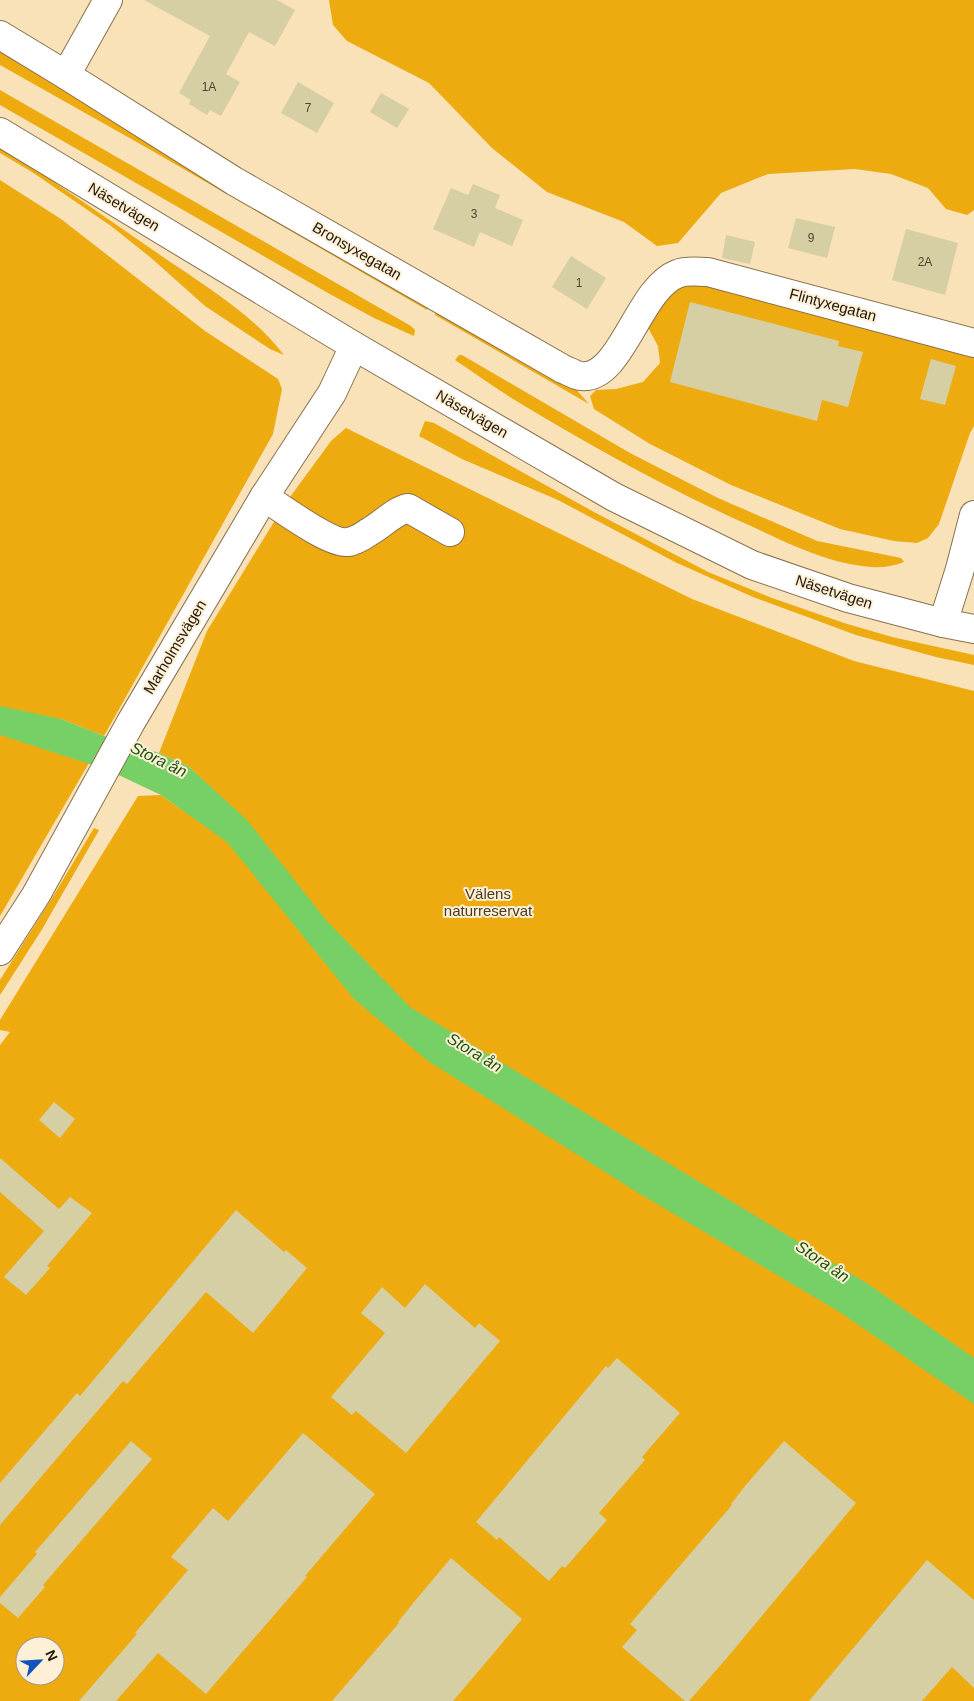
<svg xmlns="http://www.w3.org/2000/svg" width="974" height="1701" font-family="Arial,sans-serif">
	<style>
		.green { fill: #edab10; fill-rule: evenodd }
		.water { fill: #77d066 }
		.building { fill: #d6cfa3 }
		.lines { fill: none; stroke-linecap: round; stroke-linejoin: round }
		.minor-casing { stroke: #88724d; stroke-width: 30 }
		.minor { stroke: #fff; stroke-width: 28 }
		.labels { text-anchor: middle; stroke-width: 4; stroke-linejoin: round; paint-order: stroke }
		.number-label { font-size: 12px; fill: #4c442e }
		.street-label { font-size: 15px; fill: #1e1607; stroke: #fef0d7 }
		.park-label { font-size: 15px; fill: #483b25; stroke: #fef0d7 }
		.water-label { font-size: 16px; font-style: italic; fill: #175209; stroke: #fef0d7 }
	</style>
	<rect width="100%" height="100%" fill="#f9e1b8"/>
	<g class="green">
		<polygon points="329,0 974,0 974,210 967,215 946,209 928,188 891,174 855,169 768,174 721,193 678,243 657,246 624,222 547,192 492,148 429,83 347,41 333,25"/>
		<polygon points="0,40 428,300 427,310 149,149 0,65"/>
		<polygon points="0,90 411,326 415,330 414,336 374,318 328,293 0,105"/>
		<path d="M0,146C55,182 109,220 163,257C204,285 254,315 284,355L270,349L205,306L150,257L111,226L32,172L0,153Z"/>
		<polygon points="0,180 61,219 205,331 278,379 282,389 273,434 104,736 61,719 27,743 89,763 0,916"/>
		<polygon points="687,282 725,283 974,353 974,426 970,433 939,524 928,538 917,543 894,541 840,529 731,485 650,444 594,409 590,396 596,390 616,389 643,382 660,363 658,346 646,324 658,302"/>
		<polygon points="436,308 567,379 589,404 435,315"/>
		<path d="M459,355H462L630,453L718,498L817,541L901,558L904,562C894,566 882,568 871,567C830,564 789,544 753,527C672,491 594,448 518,402C497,389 476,374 455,360Z"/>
		<polygon points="425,421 434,423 594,512 708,572 772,598 844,623 892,637 974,655 974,665 936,657 856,635 753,597 675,562 558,500 462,459 419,436"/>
		<path d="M346,428L692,599L854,661L974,691V1701H0V1045L10,1032L0,1030V1020L138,796L161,795L185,812L206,783L188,766L159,753L207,631L285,504L331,441ZM25,1646H55V1676H25Z"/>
		<polygon points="94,828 99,830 98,832 41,931 0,995 0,980 52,898"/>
	</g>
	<polygon class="water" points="0,706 61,719 104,736 159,753 188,766 247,820 326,920 410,1007 868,1284 974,1358 974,1404 838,1311 640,1194 428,1061 354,999 227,842 161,795 108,770 0,735"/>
	<g class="building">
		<polygon points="144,0 277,0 295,10 275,46 249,32 226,74 240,82 221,116 210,110 207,115 189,104 191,100 179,93 210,36"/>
		<polygon points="298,82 334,103 317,133 281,113"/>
		<polygon points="381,93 409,109 397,128 370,112"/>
		<polygon points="473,184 500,195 495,208 523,220 512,246 480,232 474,247 433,229 451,188 468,195"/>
		<polygon points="796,218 835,227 827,258 788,248"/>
		<polygon points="906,229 958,243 945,295 892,280"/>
		<polygon points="726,235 755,242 750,264 722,258"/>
		<polygon points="571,256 606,278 587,309 552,287"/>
		<polygon points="690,302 839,341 838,346 863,352 848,407 822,400 817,421 670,382"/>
		<polygon points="931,359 956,366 945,405 920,399"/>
		<polygon points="54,1102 75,1119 60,1138 39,1120"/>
		<polygon points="0,1158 59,1209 70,1197 92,1213 47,1266 50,1268 26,1295 4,1277 44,1231 0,1192"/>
		<polygon points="236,1210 284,1252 286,1250 307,1268 253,1333 206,1292 127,1384 123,1381 0,1525 0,1483 77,1393 80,1396"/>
		<polygon points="425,1284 475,1328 479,1323 500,1341 406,1453 356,1411 352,1415 331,1397 385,1333 361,1313 382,1287 405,1308"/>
		<polygon points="617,1358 680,1413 642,1457 645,1460 599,1513 607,1520 565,1568 562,1566 549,1581 499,1537 497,1540 476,1522 606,1366 608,1368"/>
		<polygon points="303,1433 375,1494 305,1576 307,1577 206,1694 158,1653 116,1701 79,1701 137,1634 135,1633 188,1570 171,1557 213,1508 228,1521"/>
		<polygon points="131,1441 152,1459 43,1585 45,1587 18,1618 0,1603 0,1597 37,1554 35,1552"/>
		<polygon points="784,1441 856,1503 726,1659 689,1701 685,1701 622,1647 637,1630 630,1624 732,1505 731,1504 745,1486"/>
		<polygon points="451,1558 522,1619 493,1654 453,1701 332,1701 399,1623 398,1622 414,1602"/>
		<polygon points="927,1560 974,1600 974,1688 952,1667 922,1701 809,1701"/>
	</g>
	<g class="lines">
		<g class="minor-casing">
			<g id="minor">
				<path d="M0,35L66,75L234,181L563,369C568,371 575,375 580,376C621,382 638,289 677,274C687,270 698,272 708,272L974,343"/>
				<polyline points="66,75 108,0"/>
				<polyline points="0,132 354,346 614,497 752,565 848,598 943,623 974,629"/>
				<path d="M264,497C280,507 331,545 348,542C356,541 363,536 369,532C382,525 394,511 408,508L450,532"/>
				<polyline points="943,623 960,569 974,515"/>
				<polyline points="0,951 36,895 131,722 264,497 332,393 354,346"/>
			</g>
		</g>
		<use href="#minor" class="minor"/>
	</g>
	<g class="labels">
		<g class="number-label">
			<text x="209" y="91">1A</text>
			<text x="308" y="112">7</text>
			<text x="474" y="218">3</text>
			<text x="811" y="242">9</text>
			<text x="925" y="266">2A</text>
			<text x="579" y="287">1</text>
		</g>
		<g class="street-label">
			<text transform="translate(124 207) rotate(31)" y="5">Näsetvägen</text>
			<text transform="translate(357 251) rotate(30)" y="5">Bronsyxegatan</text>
			<text transform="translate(833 305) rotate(15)" y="5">Flintyxegatan</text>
			<text transform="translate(472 414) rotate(30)" y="5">Näsetvägen</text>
			<text transform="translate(834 592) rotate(18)" y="5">Näsetvägen</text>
			<text transform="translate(175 647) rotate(-59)" y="5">Marholmsvägen</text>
		</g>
		<g class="park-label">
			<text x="488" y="899">Välens<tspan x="488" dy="17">naturreservat</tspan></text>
		</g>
		<g class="water-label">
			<text transform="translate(159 759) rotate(26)" y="6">Stora ån</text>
			<text transform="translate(475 1052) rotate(31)" y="6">Stora ån</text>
			<text transform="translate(823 1261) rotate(34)" y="6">Stora ån</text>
		</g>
	</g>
	<g transform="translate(40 1661) rotate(65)"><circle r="24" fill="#fef0d7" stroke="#a49984"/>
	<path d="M0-4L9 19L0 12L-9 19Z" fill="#1253be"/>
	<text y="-8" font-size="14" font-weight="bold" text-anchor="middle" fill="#1e1607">N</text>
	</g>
</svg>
